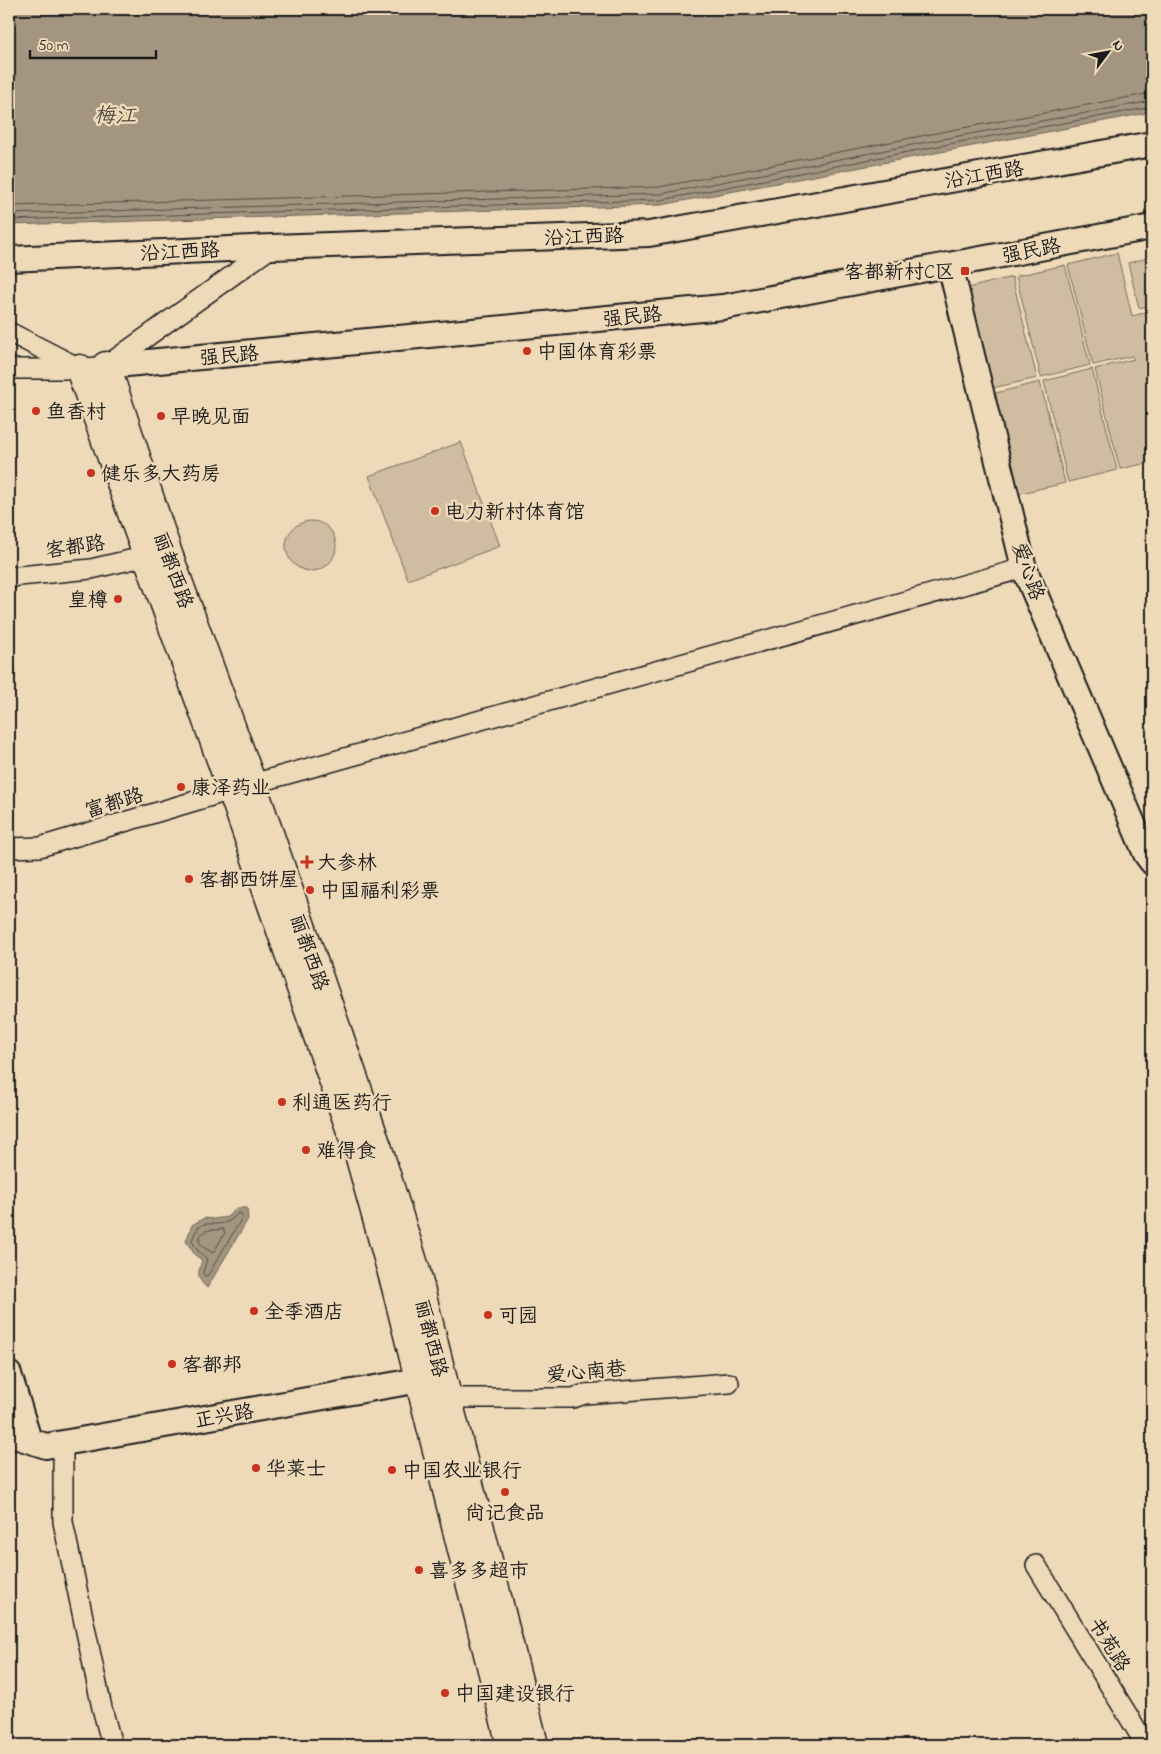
<svg xmlns="http://www.w3.org/2000/svg" width="1161" height="1754" font-family="'Indie Flower','LXGW WenKai TC',sans-serif">
	<style>
		.green { fill: #d0bda1; stroke: #766c5e }
		.water { fill: #a39580; stroke: #6d6558 }
		.lines { fill: none; stroke-linecap: round; stroke-linejoin: round }
		.shore { stroke: #524c44; stroke-width: 1 }
		.minor-casing { stroke: #1c1c1c; stroke-width: 22 }
		.tertiary-casing { stroke: #1c1c1c; stroke-width: 28 }
		.secondary-casing { stroke: #1c1c1c; stroke-width: 31 }
		.minor { stroke: #eed9b8; stroke-width: 19 }
		.tertiary { stroke: #eed9b8; stroke-width: 24 }
		.secondary { stroke: #eed9b8; stroke-width: 28 }
		.poi-dot { fill: #c8321e; stroke: #eed9b8; stroke-width: 2 }
		.labels { text-anchor: middle; stroke-width: 5; stroke-linejoin: round; paint-order: stroke }
		.street-label { font-size: 20px; fill: #1c1c1c; stroke: #eed9b8 }
		.poi-label { font-size: 20px; fill: #1c1c1c; stroke: #eed9b8; text-anchor: start }
		.water-label { font-size: 21px; font-style: italic; fill: #4b463f; stroke: #eed9b8 }
	</style>
	<rect width="100%" height="100%" fill="#eed9b8"/>
	<filter id="ink" filterUnits="userSpaceOnUse"><feTurbulence type="fractalNoise" baseFrequency=".02" numOctaves="2"/><feDisplacementMap in="SourceGraphic" scale="10" xChannelSelector="R" yChannelSelector="G"/><feConvolveMatrix kernelMatrix="1 2 1 2 8 2 1 2 1" color-interpolation-filters="sRGB"/></filter>
	<g filter="url(#ink)">
		<g class="green">
			<polygon points="1117,253 1132,316 1152,311 1152,462 1120,469 1095,369 1134,359 1132,356 1093,365 1068,265"/>
			<polygon points="1152,257 1152,305 1139,308 1128,263"/>
			<polygon points="1065,265 1090,365 1041,377 1016,276"/>
			<polygon points="1012,277 1037,378 988,389 964,289"/>
			<polygon points="1092,369 1117,470 1068,482 1044,381"/>
			<polygon points="1040,382 1065,483 1017,494 992,394"/>
			<polygon points="461,442 500,546 408,580 369,476"/>
			<circle cx="311" cy="546" r="25"/>
		</g>
		<g class="water">
			<polygon points="9,9 1152,9 1152,112 661,205 9,225"/>
			<path d="M237,1208H247L248,1219L207,1288C196,1277 198,1274 202,1260L195,1255L186,1241L192,1225L204,1218L214,1219L227,1217Z"/>
		</g>
		<g class="lines">
			<g class="shore">
				<polyline points="9,206 659,187 952,130 1152,93"/>
				<polyline points="9,214 660,194 953,137 1152,101"/>
				<polyline points="9,220 661,200 954,143 1152,107"/>
				<path d="M238,1213L242,1214V1218L208,1275L205,1276L203,1273L207,1259L198,1251L192,1241C200,1213 212,1230 229,1221C232,1219 236,1216 238,1213Z"/>
				<path d="M223,1229L225,1233L213,1253L203,1247L199,1241C201,1227 212,1231 223,1229Z"/>
			</g>
			<g class="minor-casing">
				<g id="minor">
					<polyline points="9,332 77,367"/>
					<polyline points="9,369 80,369 106,366 272,247"/>
					<polyline points="9,580 9,577 91,569 147,556"/>
					<polyline points="9,848 40,847 252,784 1024,568"/>
					<polyline points="447,1398 573,1398 585,1394 729,1383"/>
					<polyline points="63,1443 63,1522 102,1708 112,1745"/>
					<polyline points="1036,1565 1146,1745"/>
				</g>
			</g>
			<g class="tertiary-casing">
				<g id="tertiary">
					<polyline points="9,259 272,247 649,234 1152,144"/>
					<polyline points="950,265 1024,568 1146,854 1152,862"/>
					<polyline points="106,366 723,307 1152,227"/>
					<polyline points="9,1374 29,1440"/>
					<polyline points="9,1434 46,1446 437,1377"/>
				</g>
			</g>
			<g class="secondary-casing">
				<g id="secondary">
					<polyline points="106,366 167,551 252,784 378,1149 415,1268 534,1745"/>
					<polyline points="80,369 232,790 359,1154 396,1287 511,1745"/>
				</g>
			</g>
			<use href="#minor" class="minor"/>
			<use href="#tertiary" class="tertiary"/>
			<use href="#secondary" class="secondary"/>
		</g>
	</g>
	<g class="poi-dot">
		<rect x="960" y="266" width="10" height="10" rx="2.5"/>
		<circle cx="527" cy="351" r="5"/>
		<circle cx="36" cy="411" r="5"/>
		<circle cx="161" cy="416" r="5"/>
		<circle cx="91" cy="473" r="5"/>
		<circle cx="435" cy="511" r="5"/>
		<circle cx="118" cy="599" r="5"/>
		<circle cx="181" cy="787" r="5"/>
		<path d="M304.5 854.5h5v5h5v5h-5v5h-5v-5h-5v-5h5z"/>
		<circle cx="189" cy="879" r="5"/>
		<circle cx="310" cy="890" r="5"/>
		<circle cx="282" cy="1102" r="5"/>
		<circle cx="306" cy="1150" r="5"/>
		<circle cx="254" cy="1311" r="5"/>
		<circle cx="488" cy="1315" r="5"/>
		<circle cx="172" cy="1364" r="5"/>
		<circle cx="256" cy="1468" r="5"/>
		<circle cx="392" cy="1470" r="5"/>
		<circle cx="505" cy="1492" r="5"/>
		<circle cx="419" cy="1570" r="5"/>
		<circle cx="445" cy="1693" r="5"/>
	</g>
	<g class="labels">
		<g class="street-label">
			<text transform="translate(984 174) rotate(-10)" y="7">沿江西路</text>
			<text transform="translate(584 236) rotate(-2)" y="7">沿江西路</text>
			<text transform="translate(1031 250) rotate(-11)" y="7">强民路</text>
			<text transform="translate(180 251) rotate(-3)" y="7">沿江西路</text>
			<text transform="translate(632 316) rotate(-6)" y="7">强民路</text>
			<text transform="translate(229 355) rotate(-5)" y="7">强民路</text>
			<text transform="translate(75 546) rotate(-8)" y="7">客都路</text>
			<text transform="translate(174 570) rotate(70)" y="7">丽都西路</text>
			<text transform="translate(1029 571) rotate(71)" y="7">爱心路</text>
			<text transform="translate(114 802) rotate(-17)" y="7">富都路</text>
			<text transform="translate(310 952) rotate(71)" y="7">丽都西路</text>
			<text transform="translate(432 1338) rotate(76)" y="7">丽都西路</text>
			<text transform="translate(586 1371) rotate(-5)" y="7">爱心南巷</text>
			<text transform="translate(224 1415) rotate(-10)" y="7">正兴路</text>
			<text transform="translate(1110 1644) rotate(58)" y="7">书苑路</text>
		</g>
		<g class="poi-label">
			<text x="955" y="278" text-anchor="end">客都新村C区</text>
			<text x="537" y="358">中国体育彩票</text>
			<text x="46" y="418">鱼香村</text>
			<text x="171" y="423">早晚见面</text>
			<text x="101" y="480">健乐多大药房</text>
			<text x="445" y="518">电力新村体育馆</text>
			<text x="108" y="606" text-anchor="end">皇樽</text>
			<text x="191" y="794">康泽药业</text>
			<text x="317" y="869">大参林</text>
			<text x="199" y="886">客都西饼屋</text>
			<text x="320" y="897">中国福利彩票</text>
			<text x="292" y="1109">利通医药行</text>
			<text x="316" y="1157">难得食</text>
			<text x="264" y="1318">全季酒店</text>
			<text x="498" y="1322">可园</text>
			<text x="182" y="1371">客都邦</text>
			<text x="266" y="1475">华莱士</text>
			<text x="402" y="1477">中国农业银行</text>
			<text x="505" y="1519" text-anchor="middle">尚记食品</text>
			<text x="429" y="1577">喜多多超市</text>
			<text x="455" y="1700">中国建设银行</text>
		</g>
		<g class="water-label">
			<text x="115" y="122">梅江</text>
		</g>
	</g>
	<rect width="1161" height="1754" fill="none" stroke="#eed9b8" stroke-width="30"/>
	<rect x="15" y="15" width="1131" height="1724" fill="none" stroke="#1c1c1c" stroke-width="2" filter="url(#ink)"/>
	<g transform="translate(1108 52) rotate(58)" stroke="#eed9b8" stroke-width="4" paint-order="stroke">
	<path d="M0-4L9 19L0 12L-9 19Z" fill="#1c1c1c"/>
	<text y="-8" font-size="14" font-weight="bold" text-anchor="middle" fill="#1c1c1c">N</text>
	</g>
	<path d="M30 50v8h126v-8" fill="none" stroke="#1c1c1c" stroke-width="2.5"/>
	<text x="38" y="50" font-size="15" fill="#1c1c1c" stroke="#eed9b8" stroke-width="4" paint-order="stroke">50 m</text>
</svg>
